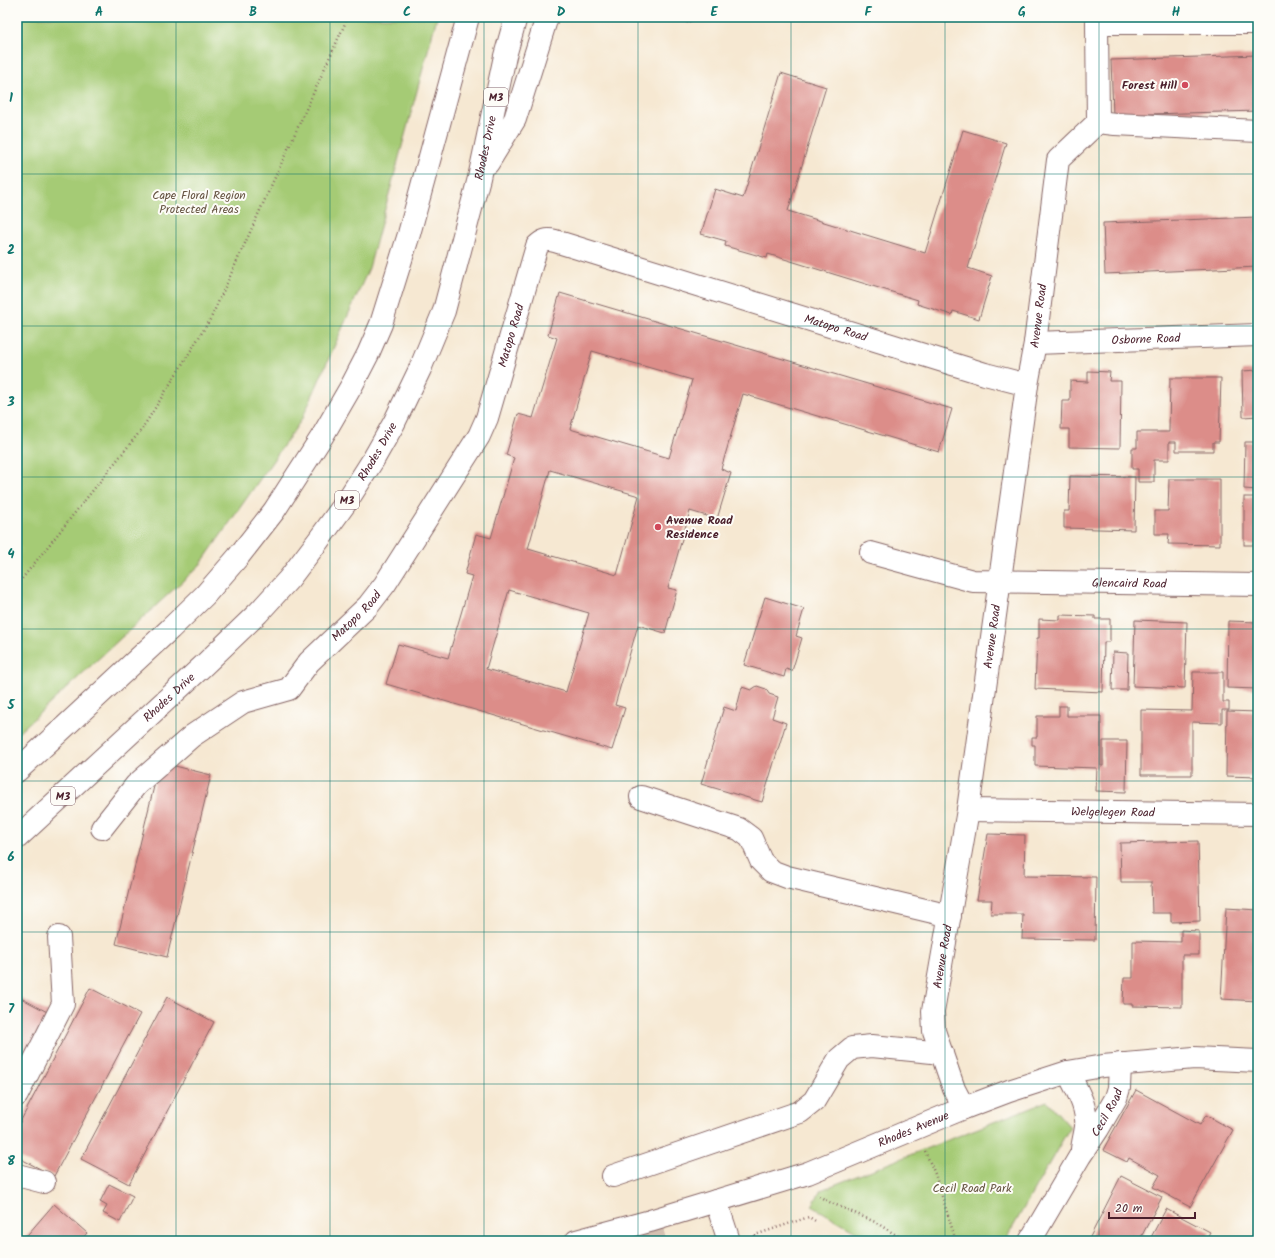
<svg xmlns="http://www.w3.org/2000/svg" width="1275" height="1258" font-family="Kalam,sans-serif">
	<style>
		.green { fill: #a5cb75; stroke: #787550 }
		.building { fill: #dc8d89; fill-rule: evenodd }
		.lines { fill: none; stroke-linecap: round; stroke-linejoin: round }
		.minor-tunnel { stroke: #d4c0b1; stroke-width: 22; stroke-dasharray: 22 11; stroke-linecap: butt }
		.minor-casing { stroke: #866565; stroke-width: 24 }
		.highway-casing { stroke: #866565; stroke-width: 24 }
		.path { stroke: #866565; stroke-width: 2.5; stroke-dasharray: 1 3; stroke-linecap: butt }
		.minor { stroke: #fff; stroke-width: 22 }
		.highway { stroke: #fff; stroke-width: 22 }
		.grid { fill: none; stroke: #0f766e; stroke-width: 1; stroke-opacity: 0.55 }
		.poi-dot { fill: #d1495b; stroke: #fdfcf7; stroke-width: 1.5 }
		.labels { text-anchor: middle; stroke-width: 4; stroke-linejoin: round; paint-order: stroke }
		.shield { fill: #fdfcf7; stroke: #806168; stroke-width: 1 }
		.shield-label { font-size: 11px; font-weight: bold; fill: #4a1f2b }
		.poi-label { font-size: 12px; font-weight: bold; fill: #4a1f2b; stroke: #fdfcf7; text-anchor: end }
		.street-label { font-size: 12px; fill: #4a1f2b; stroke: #fdfcf7 }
		.park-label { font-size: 12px; fill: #655341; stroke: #fdfcf7 }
		.neatline { fill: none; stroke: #0f766e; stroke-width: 1.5 }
		.grid-label { font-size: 13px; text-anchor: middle; font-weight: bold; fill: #0f766e }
	</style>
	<rect width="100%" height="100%" fill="#fdfcf7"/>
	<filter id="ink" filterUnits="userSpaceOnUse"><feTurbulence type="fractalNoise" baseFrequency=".025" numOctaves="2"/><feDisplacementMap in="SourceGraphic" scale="8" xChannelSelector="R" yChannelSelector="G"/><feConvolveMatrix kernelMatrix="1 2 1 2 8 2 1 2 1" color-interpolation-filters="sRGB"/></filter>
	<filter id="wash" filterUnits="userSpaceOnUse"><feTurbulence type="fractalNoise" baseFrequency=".012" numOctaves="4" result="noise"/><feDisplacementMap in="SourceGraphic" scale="16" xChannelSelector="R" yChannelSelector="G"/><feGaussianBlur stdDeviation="0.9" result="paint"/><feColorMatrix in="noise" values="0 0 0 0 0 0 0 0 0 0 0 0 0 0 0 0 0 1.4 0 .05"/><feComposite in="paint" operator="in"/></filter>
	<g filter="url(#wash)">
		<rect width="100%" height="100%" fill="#f6e8d2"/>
		<g class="green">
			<polygon points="17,17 437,17 369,268 302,419 200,565 17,734"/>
			<polygon points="1047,1101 1070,1127 1005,1241 873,1241 812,1206 821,1190"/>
		</g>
		<g id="blocks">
			<g class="building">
				<polygon points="684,17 700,17 687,23"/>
				<polygon points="1258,55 1258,111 1113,115 1111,60"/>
				<polygon points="781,73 826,87 788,211 925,253 963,130 1006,143 968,268 992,276 979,319 953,311 952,315 917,304 918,300 768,254 767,258 725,246 726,241 701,234 715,189 743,198"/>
				<polygon points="1258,217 1258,267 1105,274 1103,223"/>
				<path d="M560,293L952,409L939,452L743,394L721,469L731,473L717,519L690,511L668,588L677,590L665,633L638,625L615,705L625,708L612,750L386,684L398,644L448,658L472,576L465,574L476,534L491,538L514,458L506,455L518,414L533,418L557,338L548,335ZM592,351L692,380L669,458L570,429ZM550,470L639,496L617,575L528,549ZM509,590L589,613L566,692L486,669Z"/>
				<polygon points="1258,370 1258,416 1243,417 1242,371"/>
				<polygon points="1088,371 1110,372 1109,381 1121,381 1120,448 1069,447 1069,429 1061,429 1062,401 1070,401 1070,381 1088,382"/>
				<polygon points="1170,378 1221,378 1219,442 1213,442 1213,451 1176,451 1176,442 1169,442 1169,460 1154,460 1154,482 1138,482 1138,469 1132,469 1132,448 1137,448 1137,432 1169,432"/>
				<polygon points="1245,442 1258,442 1258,490 1244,489"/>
				<polygon points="1070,476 1135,477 1134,530 1064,528 1064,511 1069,511"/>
				<polygon points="1169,479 1220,479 1220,545 1168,544 1169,534 1155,534 1155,511 1168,511"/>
				<rect x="1244" y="497" width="14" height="48"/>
				<polygon points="765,597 804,609 796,636 802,638 792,671 786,669 784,677 744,665"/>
				<polygon points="1060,615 1095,616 1095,619 1110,619 1110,642 1104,642 1103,692 1035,689 1037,638 1039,638 1039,619 1060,620"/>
				<polygon points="1135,620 1187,622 1185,688 1133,686"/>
				<polygon points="1228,621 1258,622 1258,689 1227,688"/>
				<polygon points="1113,652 1128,653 1127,690 1112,690"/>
				<polygon points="1193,672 1223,672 1223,702 1229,702 1229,710 1222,710 1222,723 1192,722 1192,775 1141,775 1141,710 1192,711"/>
				<polygon points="757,686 766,689 769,694 778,697 772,718 786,723 762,802 701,784 724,707 736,711 742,687 751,690"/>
				<polygon points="1059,706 1067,706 1067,716 1101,716 1101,766 1103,766 1103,741 1127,741 1126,792 1096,791 1097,768 1035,766 1035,745 1032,745 1032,737 1037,737 1037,716 1059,716"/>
				<polygon points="1227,711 1258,712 1258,777 1226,776"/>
				<polygon points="171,765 211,775 167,957 116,944 156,778"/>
				<polygon points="988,834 1025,835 1024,876 1096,877 1095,940 1022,939 1023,914 991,914 992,900 977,900"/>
				<polygon points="1198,841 1200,921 1171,922 1171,913 1152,913 1151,882 1121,882 1120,843"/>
				<polygon points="1226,908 1258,910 1258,1001 1221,999"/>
				<polygon points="1181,930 1199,931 1199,955 1182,955 1182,1007 1132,1006 1132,1004 1123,1004 1124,978 1133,978 1133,941 1181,942"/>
				<polygon points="90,988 140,1014 54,1176 17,1157 17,1128"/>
				<polygon points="17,996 51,1014 17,1078"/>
				<polygon points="167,997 214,1022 129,1184 81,1159"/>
				<polygon points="1136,1090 1200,1125 1206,1115 1233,1130 1190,1207 1153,1187 1160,1175 1129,1158 1127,1162 1103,1150"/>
				<polygon points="1121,1176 1162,1197 1139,1241 1088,1241"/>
				<polygon points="109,1184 133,1196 120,1222 103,1213 107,1206 100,1202"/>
				<polygon points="54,1204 87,1233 80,1241 22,1241"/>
				<polygon points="1166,1209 1210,1232 1205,1241 1149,1241"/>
			</g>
		</g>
	</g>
	<g filter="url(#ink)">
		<use href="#blocks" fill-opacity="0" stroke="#866565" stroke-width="1"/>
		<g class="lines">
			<polyline class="minor-tunnel" points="650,1221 655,1241"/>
			<g class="minor-casing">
				<g id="minor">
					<polyline points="1098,122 1115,124 1258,131"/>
					<path id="s1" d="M1035,343L1258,335"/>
					<path id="s2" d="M871,553L973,581L1258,585"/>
					<polyline points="641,797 739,829 751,838 761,861 771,871 787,877 950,916"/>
					<path id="s3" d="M968,810L1258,814"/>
					<path id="s4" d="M102,828L136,785L192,736L243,702L289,689L309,662L368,606L385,584L479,436L487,418L537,246C543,240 547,239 555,241L985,374L1027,385"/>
					<path d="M1068,1072C1076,1089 1088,1107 1086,1127C1085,1134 1083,1142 1082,1149"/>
					<polyline points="17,1095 63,1004 59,937"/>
					<path id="s5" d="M964,1108L954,1089L934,1031L933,1011L968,810L1027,385L1035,343L1058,160L1098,122L1097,23H1258"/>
					<polyline points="17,1175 44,1182"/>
					<polyline points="613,1176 800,1112 814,1101 839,1059 852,1048 872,1046 942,1053"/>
					<polyline points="716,1201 729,1241"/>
					<path id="s6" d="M576,1241L650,1221L808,1173L964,1108L1009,1091L1068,1072L1103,1066L1194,1058L1258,1061"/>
					<path id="s7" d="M1030,1241L1080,1156L1098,1129L1116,1098L1119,1088L1120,1064"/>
				</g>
			</g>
			<g class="highway-casing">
				<g id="highway">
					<polyline points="488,163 515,119 547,17"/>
					<polyline points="17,771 170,629 205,595 238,557 274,511 323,435 352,385 368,354 381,324 409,234 468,17"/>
					<path id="s8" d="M17,838L204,665L258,613L289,579L318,541L347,501L373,460L394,423L420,369L444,311L479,178L505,56L516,17"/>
				</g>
			</g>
			<g class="path">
				<polyline points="17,585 142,429 211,318 348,17"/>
				<polyline points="925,1151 935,1174 956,1241"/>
				<polyline points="819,1196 827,1201 875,1222 906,1241"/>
				<polyline points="755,1236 755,1235 809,1217 817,1222"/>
			</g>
			<use href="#minor" class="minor"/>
			<use href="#highway" class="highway"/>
		</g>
	</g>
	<path class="grid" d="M176,17V1241M330,17V1241M484,17V1241M638,17V1241M791,17V1241M945,17V1241M1099,17V1241M17,174H1258M17,326H1258M17,477H1258M17,629H1258M17,781H1258M17,932H1258M17,1084H1258"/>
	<g class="poi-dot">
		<circle cx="1185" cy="85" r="4"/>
		<circle cx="658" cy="527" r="4"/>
	</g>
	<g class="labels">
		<g class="shield">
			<rect x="484" y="88" width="24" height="18" rx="3"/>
			<rect x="335" y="491" width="24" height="18" rx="3"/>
			<rect x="51" y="787" width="24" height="18" rx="3"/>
		</g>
		<g class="shield-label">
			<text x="496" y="101">M3</text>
			<text x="347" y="504">M3</text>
			<text x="63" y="800">M3</text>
		</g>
		<g class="poi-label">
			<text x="1177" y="89">Forest Hill</text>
			<text x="666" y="524" text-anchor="start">Avenue Road<tspan x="666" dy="14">Residence</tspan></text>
		</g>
		<g class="street-label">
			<text dy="4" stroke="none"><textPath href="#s8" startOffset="855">Rhodes Drive</textPath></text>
			<text dy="4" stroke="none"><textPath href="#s5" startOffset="806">Avenue Road</textPath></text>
			<text dy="4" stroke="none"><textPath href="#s4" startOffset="1069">Matopo Road</textPath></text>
			<text dy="4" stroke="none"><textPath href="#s4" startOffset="662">Matopo Road</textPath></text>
			<text dy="4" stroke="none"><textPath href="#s1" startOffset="111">Osborne Road</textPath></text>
			<text dy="4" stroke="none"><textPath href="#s8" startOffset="531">Rhodes Drive</textPath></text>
			<text dy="4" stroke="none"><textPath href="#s2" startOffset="262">Glencaird Road</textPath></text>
			<text dy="4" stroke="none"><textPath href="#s4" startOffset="338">Matopo Road</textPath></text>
			<text dy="4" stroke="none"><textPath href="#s5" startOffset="482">Avenue Road</textPath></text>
			<text dy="4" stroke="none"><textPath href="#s8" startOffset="207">Rhodes Drive</textPath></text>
			<text dy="4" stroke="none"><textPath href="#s3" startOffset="145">Welgelegen Road</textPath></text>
			<text dy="4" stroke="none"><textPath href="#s5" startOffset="158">Avenue Road</textPath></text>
			<text dy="4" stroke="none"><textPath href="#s7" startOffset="150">Cecil Road</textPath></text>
			<text dy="4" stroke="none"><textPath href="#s6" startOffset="356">Rhodes Avenue</textPath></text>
		</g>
		<g class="park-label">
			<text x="199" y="199">Cape Floral Region<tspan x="199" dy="14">Protected Areas</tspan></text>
			<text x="972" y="1192">Cecil Road Park</text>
		</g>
	</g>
	<rect width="1275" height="1258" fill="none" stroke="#fdfcf7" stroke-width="44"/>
	<path d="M1109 1212v6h86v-6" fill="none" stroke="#4a1f2b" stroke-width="2"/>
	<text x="1115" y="1212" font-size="12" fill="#4a1f2b" stroke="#fdfcf7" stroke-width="3" paint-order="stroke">20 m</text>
	<rect x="22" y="22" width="1231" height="1214" class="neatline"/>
	<g class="grid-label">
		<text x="99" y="16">A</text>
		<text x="253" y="16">B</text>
		<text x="407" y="16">C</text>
		<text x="561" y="16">D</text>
		<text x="714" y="16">E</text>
		<text x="868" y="16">F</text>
		<text x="1022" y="16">G</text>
		<text x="1176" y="16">H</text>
		<text x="11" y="102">1</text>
		<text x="11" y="254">2</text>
		<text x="11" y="406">3</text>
		<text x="11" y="558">4</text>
		<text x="11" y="709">5</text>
		<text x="11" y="861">6</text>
		<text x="11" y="1013">7</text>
		<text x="11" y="1165">8</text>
	</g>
</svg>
